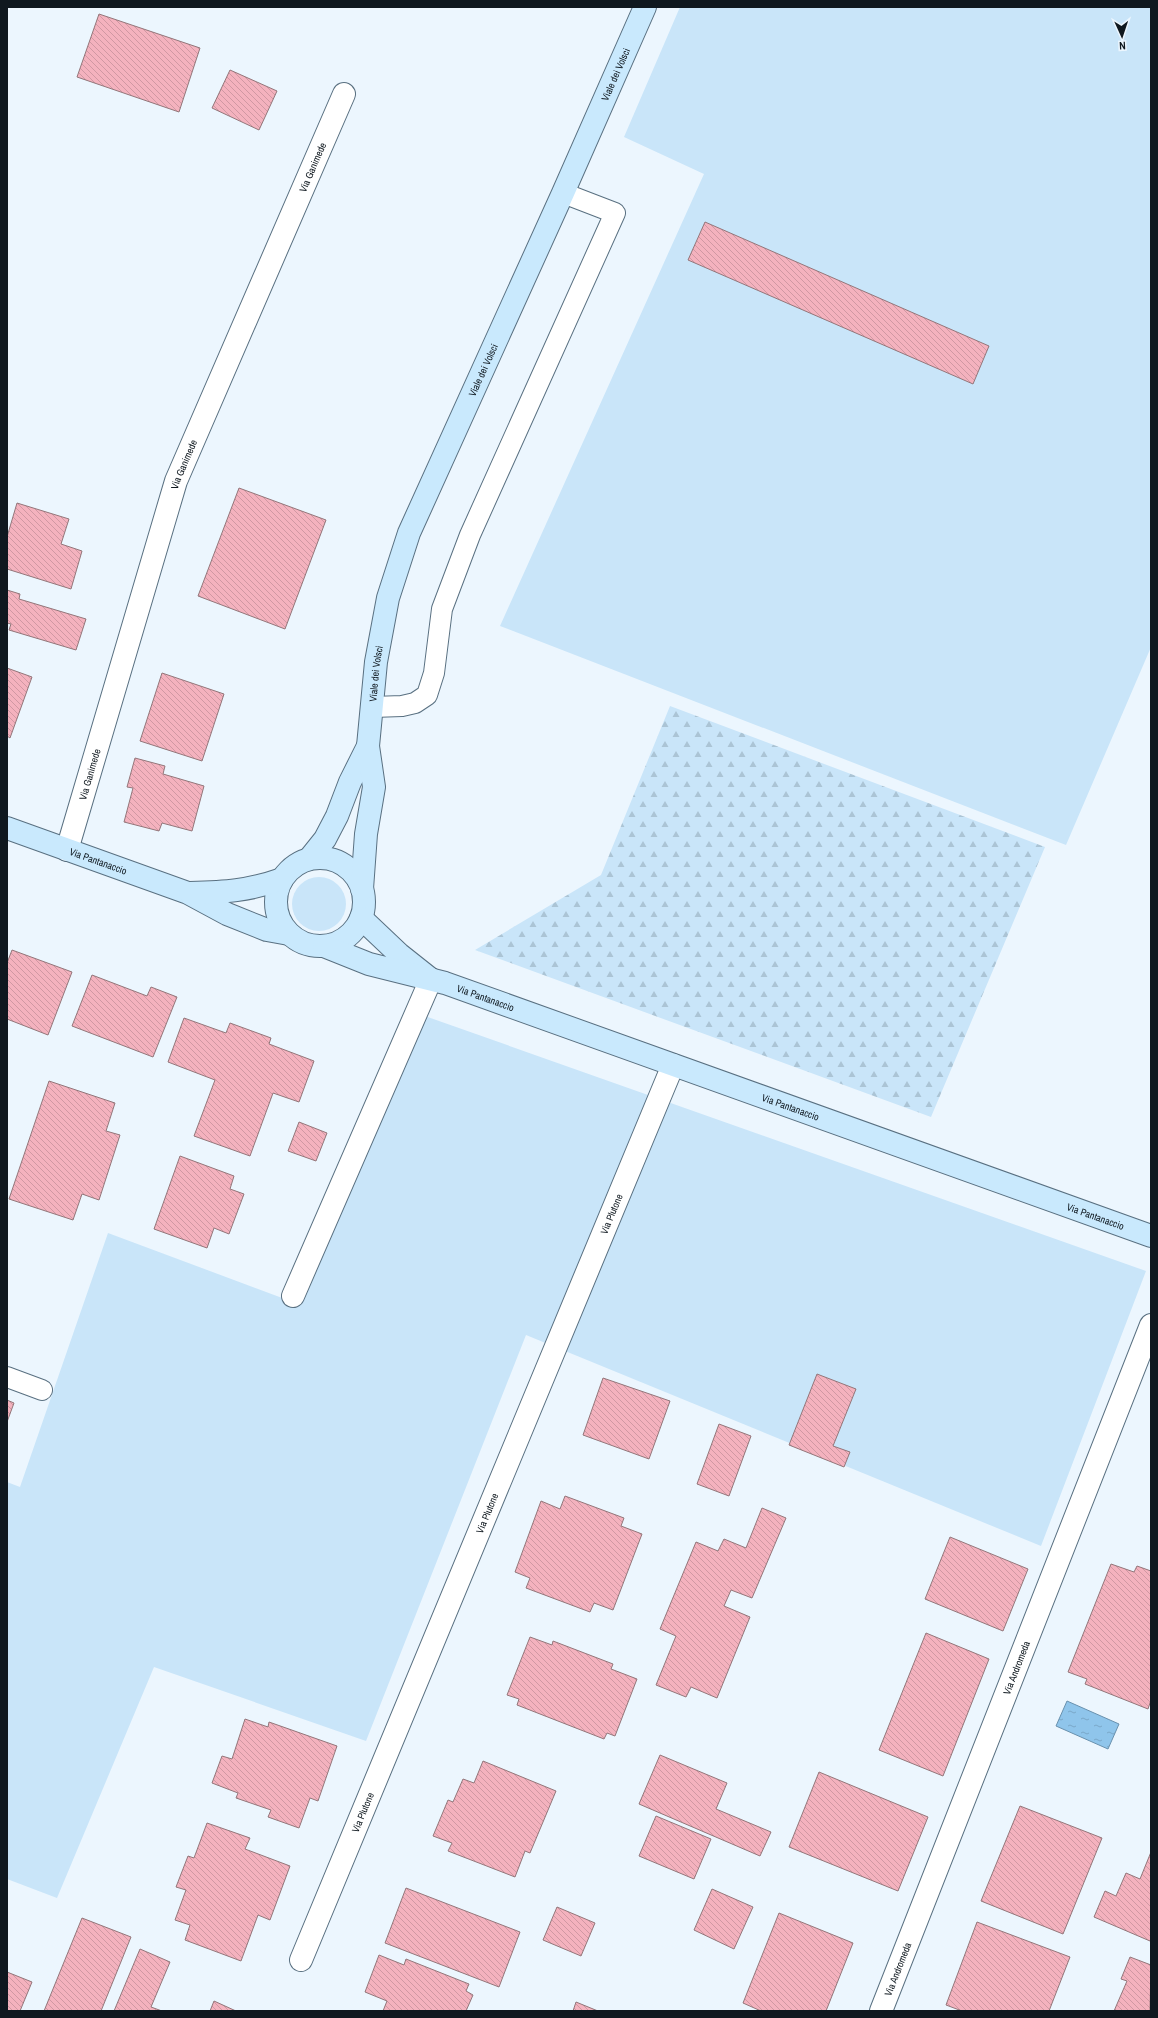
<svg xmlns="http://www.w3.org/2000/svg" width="1158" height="2018" font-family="'Archivo Narrow',sans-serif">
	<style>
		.green { fill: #c9e5f9 }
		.forest { fill: url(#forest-firs) }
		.water { fill: url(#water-ripples); stroke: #6991ae }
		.building { fill: url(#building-back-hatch); stroke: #93767a }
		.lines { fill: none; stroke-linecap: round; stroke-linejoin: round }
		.lane-casing { stroke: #597081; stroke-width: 22 }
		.street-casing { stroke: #597081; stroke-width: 24 }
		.secondary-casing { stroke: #597081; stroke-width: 24 }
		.lane { stroke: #fff; stroke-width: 20 }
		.street { stroke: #fff; stroke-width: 22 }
		.secondary { stroke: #c9e9fd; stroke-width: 22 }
		.labels { text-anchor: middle; stroke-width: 3; stroke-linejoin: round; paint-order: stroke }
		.street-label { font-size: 10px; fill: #0f181f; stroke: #ecf6fe }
	</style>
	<defs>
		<pattern id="forest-firs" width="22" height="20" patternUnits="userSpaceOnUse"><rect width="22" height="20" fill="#c9e5f9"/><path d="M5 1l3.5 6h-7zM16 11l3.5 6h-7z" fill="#abc4d5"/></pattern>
		<pattern id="water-ripples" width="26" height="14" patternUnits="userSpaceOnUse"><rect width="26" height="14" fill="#8fc5eb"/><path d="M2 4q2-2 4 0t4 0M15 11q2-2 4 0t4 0" fill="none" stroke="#7aa8c9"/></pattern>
		<pattern id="building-back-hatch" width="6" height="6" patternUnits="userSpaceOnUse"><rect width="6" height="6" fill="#f4b2be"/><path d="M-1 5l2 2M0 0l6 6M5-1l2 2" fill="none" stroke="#d098a3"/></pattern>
	</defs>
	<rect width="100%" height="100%" fill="#ecf6fe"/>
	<g class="green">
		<polygon points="680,7 1151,7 1151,647 1066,845 500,626 704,174 624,137"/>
		<circle cx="319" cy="904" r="27"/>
		<polygon points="422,1015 1146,1271 1041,1546 526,1335 366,1741 154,1667 57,1898 7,1879 7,1482 20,1487 108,1233 301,1305"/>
	</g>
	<polygon class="forest" points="670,706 1045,847 931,1117 475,950 601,875"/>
	<polygon class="water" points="1067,1701 1119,1724 1108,1749 1056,1726"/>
	<g class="building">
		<polygon points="99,14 200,48 179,112 77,77"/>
		<polygon points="230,70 277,91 259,130 212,108"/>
		<polygon points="705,222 989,346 973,384 688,260"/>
		<polygon points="239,488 326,520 285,629 198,596"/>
		<polygon points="17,503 69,519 61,544 82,551 71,589 7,569 7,537"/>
		<polygon points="7,590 20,594 19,599 86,619 76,650 9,630 11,624 7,623"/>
		<polygon points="7,668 32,677 10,738 7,736"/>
		<polygon points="162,673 224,694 202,761 140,741"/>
		<polygon points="135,758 165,766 163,774 204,786 192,831 162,823 159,831 124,822 133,788 127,787"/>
		<polygon points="12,950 72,972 48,1035 7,1019 7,963"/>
		<polygon points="92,975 147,996 151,987 177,997 153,1057 72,1026"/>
		<polygon points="184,1018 226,1033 230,1023 271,1038 269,1044 314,1061 299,1102 273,1093 250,1156 194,1136 215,1080 168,1062"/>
		<polygon points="49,1081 115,1103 106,1131 120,1135 99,1200 82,1194 73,1220 9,1199"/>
		<polygon points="299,1122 327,1133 316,1161 288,1151"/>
		<polygon points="180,1156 234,1176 230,1189 244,1194 229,1234 214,1228 207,1248 154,1229"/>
		<polygon points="817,1374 856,1389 833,1446 850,1452 844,1467 789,1445"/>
		<polygon points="603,1378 670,1401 649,1459 583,1435"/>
		<polygon points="7,1400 14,1403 7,1422"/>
		<polygon points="719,1424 751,1436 729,1496 697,1484"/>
		<polygon points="565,1496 624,1518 621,1526 642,1534 613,1610 594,1603 590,1612 526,1588 530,1578 515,1572 541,1501 560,1509"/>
		<polygon points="762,1508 786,1518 752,1598 731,1590 724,1606 750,1617 717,1698 691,1687 686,1697 656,1685 676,1636 660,1629 696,1542 718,1551 724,1539 746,1548"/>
		<polygon points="950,1537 1028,1569 1003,1631 925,1599"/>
		<polygon points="1111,1564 1134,1572 1137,1566 1151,1571 1151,1700 1148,1709 1085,1684 1087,1679 1068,1672"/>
		<polygon points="926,1633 989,1659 943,1776 879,1750"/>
		<polygon points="530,1637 552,1645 553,1641 613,1664 611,1669 637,1679 615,1736 607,1733 604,1739 517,1705 519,1699 507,1695"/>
		<polygon points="245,1719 268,1727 269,1722 337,1746 318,1801 310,1798 299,1828 268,1817 271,1810 236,1798 238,1793 212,1783 222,1756 232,1759"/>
		<polygon points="660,1755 727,1783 716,1809 771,1832 760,1856 639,1804"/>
		<polygon points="483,1761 556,1791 530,1853 525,1851 515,1877 448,1851 452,1843 433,1836 448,1800 453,1802 463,1779 474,1783"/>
		<polygon points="819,1772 928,1817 898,1891 789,1847"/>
		<polygon points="1020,1806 1102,1838 1063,1934 981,1901"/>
		<polygon points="656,1816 711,1839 694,1879 639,1856"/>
		<polygon points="207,1823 250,1838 245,1849 290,1866 270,1920 258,1915 241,1961 185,1940 190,1925 175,1920 186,1890 176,1887 188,1856 194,1858"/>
		<polygon points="1151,1852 1151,1938 1150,1941 1094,1917 1105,1891 1116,1896 1126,1873 1140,1879"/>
		<polygon points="406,1888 520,1932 499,1987 385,1943"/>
		<polygon points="712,1889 753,1907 734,1949 694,1930"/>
		<polygon points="557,1907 595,1923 581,1956 543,1940"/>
		<polygon points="779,1913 853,1943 826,2011 761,2011 743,2003"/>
		<polygon points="82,1918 131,1937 101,2011 44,2011"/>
		<polygon points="977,1922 1070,1957 1049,2011 962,2011 946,2005"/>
		<polygon points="140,1949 170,1962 151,2007 162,2011 114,2011"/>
		<polygon points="379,1955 404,1965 406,1959 469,1984 466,1991 473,1995 466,2011 383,2011 387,2001 365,1992"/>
		<polygon points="1130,1957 1151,1965 1150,2011 1114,2011 1127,1981 1121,1979"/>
		<polygon points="7,1972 32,1982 20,2011 7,2011"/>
		<polygon points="214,2001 236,2011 210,2011"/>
		<polygon points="576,2002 598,2011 573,2011"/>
	</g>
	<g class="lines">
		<g class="lane-casing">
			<g id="lane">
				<polyline points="373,707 402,706 415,703 427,695 434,673 442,609 470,535 615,213 563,193"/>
				<polyline points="7,1377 42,1390"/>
			</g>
		</g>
		<g class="street-casing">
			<g id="street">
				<path id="s1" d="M67,850L176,481L344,94"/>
				<polyline points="293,1296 431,979"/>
				<path id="s2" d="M301,1960L673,1065"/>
				<path id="s3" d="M881,2011L1151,1325"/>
			</g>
		</g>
		<g class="secondary-casing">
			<g id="secondary">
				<path id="s4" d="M7,828L188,893L227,914L267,930L289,934"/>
				<circle cx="320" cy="902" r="44"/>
				<polyline points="309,859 325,839 337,816 350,782 368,746"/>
				<path id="s5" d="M362,889L366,834L374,787L368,746L376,662L388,598L409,533L563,193L645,7"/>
				<path d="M190,893C225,892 248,891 282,879"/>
				<polyline points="361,918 399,954 428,977"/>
				<path id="s6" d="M324,946L369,964L445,983L1151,1236"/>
			</g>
		</g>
		<use href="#lane" class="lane"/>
		<use href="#street" class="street"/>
		<use href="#secondary" class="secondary"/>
	</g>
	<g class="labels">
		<g class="street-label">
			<text dy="4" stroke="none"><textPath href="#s5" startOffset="865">Viale dei Volsci</textPath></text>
			<text dy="4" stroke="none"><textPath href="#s1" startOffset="727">Via Ganimede</textPath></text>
			<text dy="4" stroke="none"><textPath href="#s5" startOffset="541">Viale dei Volsci</textPath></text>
			<text dy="4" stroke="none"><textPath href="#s1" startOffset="403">Via Ganimede</textPath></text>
			<text dy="4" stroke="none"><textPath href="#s5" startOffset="217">Viale dei Volsci</textPath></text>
			<text dy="4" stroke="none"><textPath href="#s1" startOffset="79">Via Ganimede</textPath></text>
			<text dy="4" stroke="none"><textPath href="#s4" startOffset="97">Via Pantanaccio</textPath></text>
			<text dy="4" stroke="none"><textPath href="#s6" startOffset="170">Via Pantanaccio</textPath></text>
			<text dy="4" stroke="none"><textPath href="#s6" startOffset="494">Via Pantanaccio</textPath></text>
			<text dy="4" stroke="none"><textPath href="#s2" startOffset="808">Via Plutone</textPath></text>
			<text dy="4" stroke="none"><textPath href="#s6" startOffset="818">Via Pantanaccio</textPath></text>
			<text dy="4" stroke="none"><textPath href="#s2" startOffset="484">Via Plutone</textPath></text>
			<text dy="4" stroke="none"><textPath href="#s3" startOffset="369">Via Andromeda</textPath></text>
			<text dy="4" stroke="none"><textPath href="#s2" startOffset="160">Via Plutone</textPath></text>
			<text dy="4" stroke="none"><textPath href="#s3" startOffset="45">Via Andromeda</textPath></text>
		</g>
	</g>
	<rect width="1158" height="2018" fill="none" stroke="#0f181f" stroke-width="16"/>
	<g transform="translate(1122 36) rotate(177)" stroke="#ecf6fe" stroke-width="3" paint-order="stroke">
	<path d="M0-3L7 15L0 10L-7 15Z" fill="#0f181f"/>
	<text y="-6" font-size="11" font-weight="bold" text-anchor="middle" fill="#0f181f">N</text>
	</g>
</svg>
